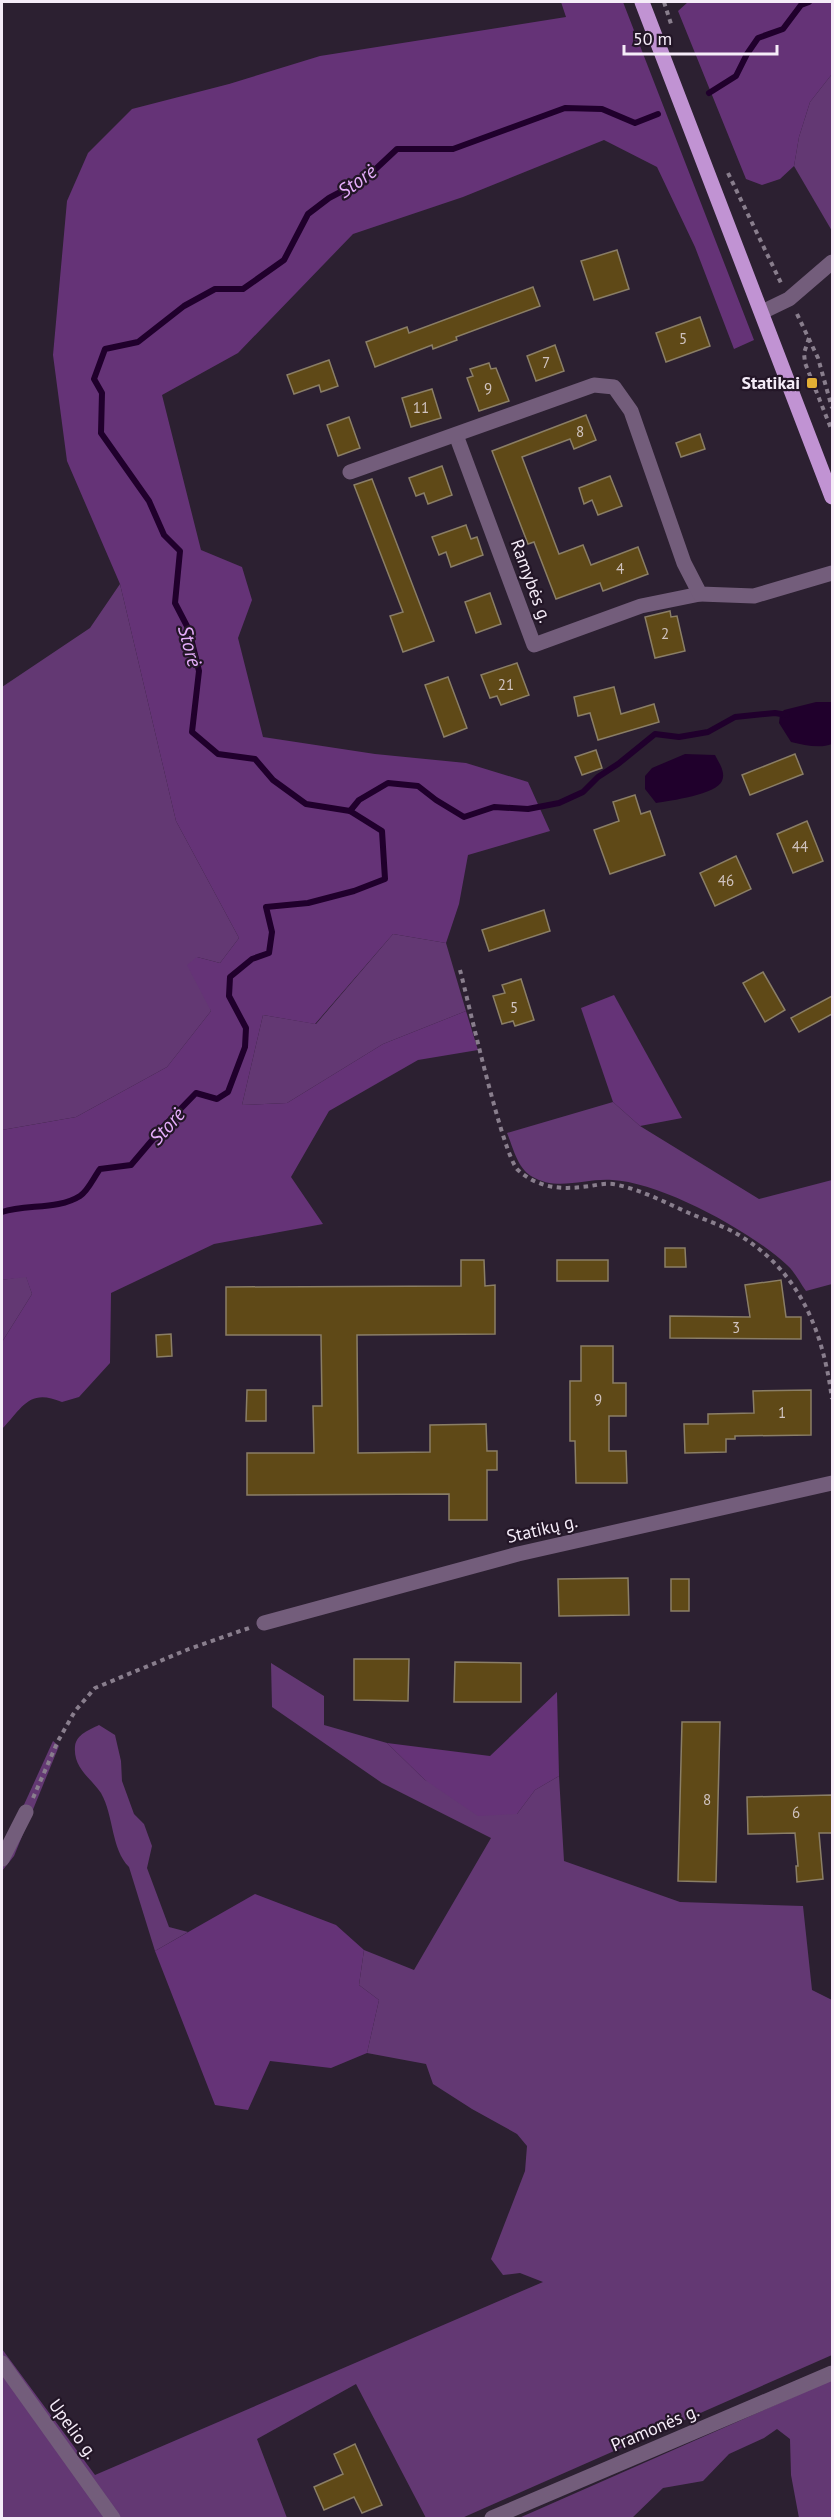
<svg xmlns="http://www.w3.org/2000/svg" width="834" height="2520" font-family="'PT Sans',sans-serif">
	<style>
		.green { fill: #633873 }
		.forest { fill: #653377 }
		.water { fill: #20002c }
		.lines { fill: none; stroke-linecap: round; stroke-linejoin: round }
		.stream { stroke: #20002c; stroke-width: 6 }
		.building { fill: #5f4917; stroke: #8a7e66; stroke-width: 1.5 }
		.path { stroke: #897e8d; stroke-width: 4; stroke-dasharray: 4.5 4.5; stroke-linecap: butt }
		.street { stroke: #735d7b; stroke-width: 15 }
		.primary { stroke: #c193d3; stroke-width: 15 }
		.poi-dot { fill: #e2ae34; stroke: #231627; stroke-width: 2 }
		.labels { text-anchor: middle; stroke-width: 4.5; stroke-linejoin: round; paint-order: stroke }
		.number-label { font-size: 15px; fill: #d0c3c0 }
		.poi-label { font-size: 18px; font-weight: bold; fill: #f5ecf8; stroke: #231627; text-anchor: end }
		.street-label { font-size: 18px; fill: #f5ecf8; stroke: #231627 }
		.water-label { font-size: 20px; font-style: italic; fill: #e6aefb; stroke: #231627 }
	</style>
	<rect width="100%" height="100%" fill="#2c2031"/>
	<g class="green">
		<polygon points="832,74 832,231 794,166 799,137 810,102"/>
		<polygon points="120,584 176,821 239,938 220,963 197,957 211,1011 167,1067 76,1117 2,1130 2,687 90,628"/>
		<polygon points="393,934 446,943 466,1011 383,1044 287,1103 242,1105 263,1015 316,1024"/>
		<path d="M613,1102L640,1126L759,1199L832,1180V1284L806,1291C800,1283 795,1272 787,1265C752,1232 661,1182 612,1180C585,1178 557,1192 531,1176C517,1167 513,1147 507,1133Z"/>
		<polygon points="26,1276 32,1294 2,1342 2,1280"/>
		<polygon points="271,1663 324,1696 324,1725 387,1743 425,1780 517,1814 535,1790 559,1776 564,1861 680,1902 803,1906 812,1990 832,2000 832,2355 462,2518 426,2518 356,2384 257,2439 287,2518 2,2518 2,2349 95,2475 543,2282 520,2273 503,2275 491,2259 525,2171 527,2146 517,2134 472,2109 433,2084 426,2064 367,2053 379,2000 359,1985 364,1950 414,1970 491,1838 382,1783 272,1707"/>
		<path d="M99,1725L115,1735L121,1761L122,1781L134,1814L144,1824L152,1846L147,1868L169,1927L188,1932L155,1951L129,1867C111,1849 114,1816 101,1793C90,1777 73,1768 75,1746C77,1734 89,1730 99,1725Z"/>
		<polygon points="53,1741 59,1746 14,1856 2,1871 2,1853"/>
		<polygon points="832,2380 832,2518 799,2518 791,2475 790,2439 777,2429 764,2438 729,2454 703,2481 663,2488 632,2518 519,2518"/>
	</g>
	<g class="forest">
		<path d="M561,2H623L754,340L734,349L695,247L657,167L604,140L463,197L353,234L238,353L162,395L201,550L242,567L252,600L238,638L263,737L375,754L466,763L528,782L550,831L468,855L459,904L446,943L393,934L315,1024L263,1015L242,1105L287,1103L383,1044L466,1011L478,1050L418,1060L329,1111L291,1177L323,1224L214,1244L111,1293L110,1363L79,1397L62,1402C29,1388 23,1407 2,1429V1342L32,1294L26,1277L2,1280V1130L76,1117L167,1067L211,1011L187,965L197,957L220,963L239,938L176,821L120,584L67,461L53,355L67,201L88,153L132,109L229,84L320,56L566,17Z"/>
		<polygon points="688,2 832,2 832,74 810,102 799,137 794,166 780,179 762,185 746,179 678,11"/>
		<polygon points="614,995 682,1118 640,1126 613,1102 581,1008"/>
		<polygon points="557,1692 559,1776 535,1790 517,1814 478,1816 425,1780 387,1743 490,1756"/>
		<polygon points="255,1894 336,1925 364,1950 359,1985 379,2000 367,2053 331,2068 270,2061 248,2110 215,2105 155,1951"/>
	</g>
	<g class="water">
		<path d="M816,702H832V744C820,749 804,745 791,742L779,723L780,714L784,710Z"/>
		<path d="M685,754L715,755C719,763 726,772 722,781C717,794 670,801 656,803L645,789V776L652,768Z"/>
	</g>
	<g class="lines">
		<g class="stream">
			<polyline points="709,93 736,76 747,54 758,38 783,29 801,5 809,2"/>
			<polyline points="350,811 359,800 388,783 418,786 436,800 464,817 494,807 528,809 559,803 583,792 598,777 618,764 655,734 679,737 708,732 735,717 775,713 787,715"/>
			<path d="M2,1212C26,1204 58,1210 80,1196C88,1191 94,1177 100,1169L131,1165L165,1125L196,1093L217,1099L228,1092L245,1047L246,1028L229,996L230,977L252,959L269,953L272,932L266,907L308,903L354,891L385,879L382,831L350,811L306,804L273,780L255,759L218,754L192,732L199,671L189,630L175,603L180,551L164,535L149,501L101,433L102,393L94,379L105,349L138,342L184,306L215,289H243L284,260L308,214L329,198L365,179L397,149H453L565,108L602,109L635,123L658,114"/>
		</g>
	</g>
	<g class="building">
		<polygon points="617,250 629,289 594,300 581,261"/>
		<polygon points="533,287 540,306 456,337 457,340 433,349 432,345 375,367 366,342 407,327 409,333"/>
		<polygon points="700,317 710,346 666,362 656,333"/>
		<polygon points="555,345 564,371 536,381 527,356"/>
		<polygon points="329,360 338,386 321,392 319,385 294,394 287,375"/>
		<polygon points="489,363 491,369 496,368 509,401 479,411 467,378 473,376 470,369"/>
		<polygon points="432,389 441,418 411,427 402,398"/>
		<polygon points="586,415 596,440 574,449 570,439 522,457 559,554 583,545 591,565 638,547 648,574 603,591 600,583 556,599 534,542 528,544 492,451"/>
		<polygon points="349,417 360,448 338,456 327,425"/>
		<polygon points="700,434 705,449 681,457 676,443"/>
		<polygon points="442,466 452,495 428,504 424,493 416,496 409,478"/>
		<polygon points="610,476 622,506 598,515 592,500 584,504 579,488"/>
		<polygon points="372,479 434,641 403,652 390,616 403,612 354,485"/>
		<polygon points="466,525 471,539 477,537 483,555 451,567 446,552 439,555 432,537"/>
		<polygon points="490,593 501,624 476,633 465,602"/>
		<polygon points="670,611 671,617 677,616 685,651 655,658 645,617"/>
		<polygon points="517,663 529,695 501,705 497,696 490,698 481,675"/>
		<polygon points="448,677 467,728 444,737 425,685"/>
		<polygon points="614,687 621,714 654,704 659,722 598,740 590,713 578,716 574,697"/>
		<polygon points="596,750 602,768 582,775 575,757"/>
		<polygon points="795,754 803,774 750,795 742,775"/>
		<polygon points="635,795 641,814 650,811 665,855 610,874 594,830 619,821 613,802"/>
		<polygon points="807,821 823,861 793,873 777,834"/>
		<polygon points="736,856 751,889 715,906 700,873"/>
		<polygon points="544,910 550,931 489,951 482,930"/>
		<polygon points="763,972 785,1010 765,1022 743,983"/>
		<polygon points="521,979 534,1020 515,1026 513,1021 502,1024 493,996 505,993 502,985"/>
		<polygon points="832,996 832,1014 799,1032 791,1018"/>
		<polygon points="665,1248 685,1248 686,1267 665,1267"/>
		<polygon points="461,1260 484,1260 485,1286 495,1285 495,1334 357,1335 358,1453 430,1452 430,1425 486,1424 487,1451 497,1451 497,1470 487,1470 487,1520 449,1520 449,1494 247,1495 247,1453 314,1453 313,1406 322,1406 321,1335 226,1335 226,1287 461,1286"/>
		<rect x="557" y="1260" width="51" height="21"/>
		<polygon points="781,1280 786,1317 801,1317 801,1339 670,1338 670,1316 750,1317 745,1285"/>
		<polygon points="171,1334 172,1356 157,1357 156,1335"/>
		<polygon points="581,1346 613,1346 613,1383 626,1383 626,1416 609,1416 609,1451 626,1451 627,1483 576,1483 575,1441 570,1441 570,1381 581,1381"/>
		<polygon points="247,1390 266,1390 266,1421 246,1421"/>
		<polygon points="811,1390 811,1435 735,1436 735,1439 726,1439 726,1452 685,1453 684,1424 708,1424 708,1414 754,1413 753,1391"/>
		<polygon points="628,1578 629,1615 559,1616 558,1579"/>
		<rect x="671" y="1579" width="18" height="32"/>
		<polygon points="354,1659 409,1659 408,1701 354,1700"/>
		<polygon points="455,1662 521,1663 521,1702 454,1702"/>
		<polygon points="682,1722 720,1722 716,1882 678,1881"/>
		<polygon points="832,1795 832,1833 819,1833 823,1879 797,1882 796,1866 798,1866 795,1833 748,1834 747,1797"/>
		<polygon points="355,2444 382,2505 362,2513 354,2497 324,2510 314,2487 343,2474 334,2454"/>
	</g>
	<g class="lines">
		<g class="path">
			<polyline points="664,2 672,27"/>
			<polyline points="728,173 781,283"/>
			<polyline points="797,314 818,358 832,408"/>
			<polyline points="809,338 804,353 805,363 832,431"/>
			<path d="M460,970C468,1000 503,1157 518,1170C539,1189 563,1190 590,1186C597,1185 605,1183 613,1184C640,1189 664,1202 689,1213C705,1220 724,1226 739,1235C800,1272 823,1331 832,1399"/>
			<polyline points="33,1798 58,1741 75,1711 95,1688 189,1649 249,1628"/>
		</g>
		<g class="street">
			<polyline points="762,312 789,299 832,262"/>
			<polyline points="456,435 534,645 641,606 700,594"/>
			<polyline points="350,472 594,385 614,387 631,411 684,563 700,594 754,596 832,573"/>
			<polyline points="264,1623 518,1554 832,1483"/>
			<polyline points="2,1859 26,1812"/>
			<polyline points="2,2363 113,2518"/>
			<polyline points="492,2518 832,2373"/>
		</g>
		<polyline class="primary" points="642,2 832,497"/>
	</g>
	<rect class="poi-dot" x="806" y="377" width="12" height="12" rx="3"/>
	<g class="labels">
		<g class="number-label">
			<text x="683" y="344">5</text>
			<text x="546" y="368">7</text>
			<text x="488" y="394">9</text>
			<text x="421" y="413">11</text>
			<text x="580" y="437">8</text>
			<text x="620" y="574">4</text>
			<text x="665" y="639">2</text>
			<text x="506" y="690">21</text>
			<text x="800" y="852">44</text>
			<text x="726" y="886">46</text>
			<text x="514" y="1013">5</text>
			<text x="736" y="1333">3</text>
			<text x="598" y="1405">9</text>
			<text x="782" y="1418">1</text>
			<text x="707" y="1805">8</text>
			<text x="796" y="1818">6</text>
		</g>
		<g class="poi-label">
			<text x="800" y="389">Statikai</text>
		</g>
		<g class="street-label">
			<text transform="translate(531 581) rotate(70)" y="6">Ramybės g.</text>
			<text transform="translate(542 1529) rotate(-13)" y="6">Statikų g.</text>
			<text transform="translate(655 2428) rotate(-23)" y="6">Pramonės g.</text>
			<text transform="translate(73 2429) rotate(54)" y="6">Upelio g.</text>
		</g>
		<g class="water-label">
			<text transform="translate(357 181) rotate(-36)" y="7">Storė</text>
			<text transform="translate(190 646) rotate(75)" y="7">Storė</text>
			<text transform="translate(167 1126) rotate(-48)" y="7">Storė</text>
		</g>
	</g>
	<rect width="834" height="2520" fill="none" stroke="#f5ecf8" stroke-width="6"/>
	<path d="M624 45v9h153v-9" fill="none" stroke="#f5ecf8" stroke-width="3"/>
	<text x="633" y="45" font-size="18" fill="#f5ecf8" stroke="#231627" stroke-width="4.5" paint-order="stroke">50 m</text>
</svg>
